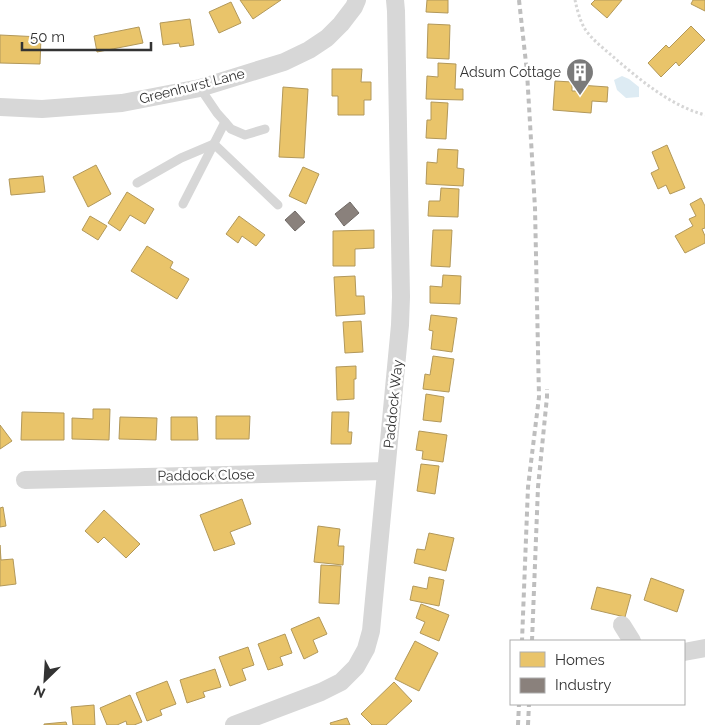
<svg xmlns="http://www.w3.org/2000/svg" width="705" height="725" font-family="Raleway,sans-serif">
	<style>
		.water { fill: #ddebf3 }
		.homes { fill: #e9c46a; stroke: #b2985a }
		.industry { fill: #8a817c; stroke: #706a66 }
		.lines { fill: none; stroke-linecap: round; stroke-linejoin: round }
		.path { stroke: #d6d6d6; stroke-width: 3; stroke-dasharray: 2.5 2.5; stroke-linecap: butt }
		.service { stroke: #d7d7d7; stroke-width: 9 }
		.minor { stroke: #d7d7d7; stroke-width: 18 }
		.rail { stroke: #bebebe; stroke-width: 4; stroke-dasharray: 5 4; stroke-linecap: butt }
		.labels { text-anchor: middle; stroke-width: 5; stroke-linejoin: round; paint-order: stroke }
		.poi-label { font-size: 14px; fill: #333; stroke: #fff; text-anchor: end }
		.street-label { font-size: 14px; fill: #333; stroke: #fff }
	</style>
	<rect width="100%" height="100%" fill="#fff"/>
	<polygon class="water" points="622,76 629,79 639,87 639,97 626,98 617,90 614,80"/>
	<g class="homes">
		<polygon points="240,0 281,0 253,19"/>
		<polygon points="427,0 448,0 448,13 426,12"/>
		<polygon points="595,0 622,0 607,18 591,4"/>
		<polygon points="693,0 705,0 705,11 691,4"/>
		<polygon points="231,2 241,23 219,33 209,12"/>
		<polygon points="190,19 194,45 180,47 179,43 163,45 160,23"/>
		<polygon points="428,24 450,25 449,59 427,58"/>
		<polygon points="691,26 705,40 679,66 676,62 661,77 648,63 666,45 669,48"/>
		<polygon points="139,27 143,43 97,52 94,36"/>
		<polygon points="0,35 41,37 40,64 0,63"/>
		<polygon points="438,63 456,64 455,89 463,89 463,100 426,99 427,76 438,77"/>
		<polygon points="332,69 362,69 361,82 371,82 371,100 364,100 364,115 338,115 338,96 332,96"/>
		<polygon points="555,81 572,82 572,91 579,91 579,85 608,87 607,102 592,101 591,113 553,110"/>
		<polygon points="283,87 308,89 304,158 279,157"/>
		<polygon points="431,102 448,103 446,139 426,138 427,120 431,120"/>
		<polygon points="667,145 685,188 670,194 666,185 658,189 651,173 659,169 652,152"/>
		<polygon points="438,149 458,150 457,168 464,169 463,186 426,184 427,162 437,163"/>
		<polygon points="96,165 111,194 88,207 73,177"/>
		<polygon points="303,167 319,174 306,204 289,196"/>
		<polygon points="43,176 45,192 11,195 9,179"/>
		<polygon points="441,188 459,189 458,217 428,216 429,201 440,201"/>
		<polygon points="127,192 154,209 145,224 130,215 120,231 108,223"/>
		<polygon points="701,198 705,206 705,228 702,229 705,236 705,243 685,253 675,236 693,226 689,219 696,216 690,204"/>
		<polygon points="90,216 107,226 98,240 82,230"/>
		<polygon points="239,216 265,235 256,246 242,236 238,243 226,234"/>
		<polygon points="374,230 374,248 355,249 355,266 333,266 333,231"/>
		<polygon points="433,230 452,230 450,267 431,266"/>
		<polygon points="147,246 173,262 170,268 189,279 177,299 131,271"/>
		<polygon points="443,275 461,276 460,304 430,303 430,286 442,287"/>
		<polygon points="355,276 356,296 364,296 365,314 336,316 334,277"/>
		<polygon points="431,315 457,318 452,352 431,349 433,331 429,330"/>
		<polygon points="361,321 363,352 345,353 343,322"/>
		<polygon points="433,356 454,359 449,392 423,389 425,374 430,375"/>
		<polygon points="356,366 356,379 354,379 354,399 337,400 336,367"/>
		<polygon points="426,394 444,397 441,422 423,420"/>
		<polygon points="93,409 110,409 109,440 72,439 72,418 93,419"/>
		<polygon points="22,412 64,413 64,440 21,440"/>
		<polygon points="332,412 349,412 348,432 352,432 351,444 331,444"/>
		<polygon points="216,416 250,416 249,439 216,439"/>
		<polygon points="120,417 157,418 156,440 119,439"/>
		<polygon points="171,417 197,417 198,440 171,440"/>
		<polygon points="0,425 12,441 0,449"/>
		<polygon points="419,431 447,435 443,462 422,459 423,451 416,450"/>
		<polygon points="421,464 439,466 435,494 417,491"/>
		<polygon points="242,499 251,524 230,532 235,544 214,551 200,515"/>
		<polygon points="3,507 6,526 0,527 0,508"/>
		<polygon points="104,510 140,544 126,558 104,537 98,543 85,531"/>
		<polygon points="318,526 340,529 338,546 344,546 343,565 314,562"/>
		<polygon points="429,533 454,538 446,571 414,563 417,549 425,550"/>
		<polygon points="0,545 1,560 13,559 16,584 0,586"/>
		<polygon points="321,565 341,566 339,604 319,603"/>
		<polygon points="429,577 444,580 439,606 410,600 413,586 427,589"/>
		<polygon points="651,578 684,590 677,612 644,600"/>
		<polygon points="597,587 631,595 625,617 591,609"/>
		<polygon points="421,604 449,615 439,641 420,633 425,622 416,618"/>
		<polygon points="319,617 327,634 313,640 318,652 304,659 291,629"/>
		<polygon points="285,634 292,653 280,657 283,665 268,670 258,644"/>
		<polygon points="415,641 438,653 419,691 395,679"/>
		<polygon points="248,647 254,665 242,669 246,680 230,686 219,657"/>
		<polygon points="215,669 221,687 203,692 205,697 187,703 180,680"/>
		<polygon points="167,681 176,704 160,710 162,715 147,721 136,693"/>
		<polygon points="394,682 412,701 386,725 372,725 361,714"/>
		<polygon points="130,695 142,722 134,725 127,725 126,721 117,725 107,725 100,708"/>
		<polygon points="94,705 95,725 73,725 71,707"/>
		<polygon points="347,718 350,725 331,725 330,723"/>
		<polygon points="66,722 67,725 44,725 44,724"/>
	</g>
	<g class="industry">
		<polygon points="350,202 359,213 344,226 335,214"/>
		<polygon points="295,211 305,222 295,231 285,220"/>
	</g>
	<g class="lines">
		<path class="path" d="M575,0C577,9 580,21 585,29C593,41 607,51 618,61C644,83 672,106 705,115"/>
		<g class="service">
			<polyline points="200,88 217,113 225,122 231,129 245,135 265,129"/>
			<polyline points="137,183 181,158 214,144 278,205"/>
			<polyline points="183,204 225,122"/>
		</g>
		<g class="minor">
			<polyline points="0,107 42,109 122,103 200,88 284,62 309,50 327,38 341,24 354,7 357,0"/>
			<polyline points="25,480 386,471"/>
			<polyline points="622,625 632,641"/>
			<polyline points="684,652 705,648"/>
			<polyline points="234,725 321,692 341,682 356,667 366,649 371,631 400,325 401,297 396,11 395,0"/>
		</g>
		<g class="rail">
			<polyline points="519,0 527,72 535,208 539,397 528,487 522,641"/>
			<polyline points="532,641 538,487 547,397 547,389"/>
			<polyline points="518,725 519,704"/>
			<polyline points="528,725 529,704"/>
		</g>
	</g>
	<defs>
		<g id="building-pin" transform="scale(1.4375)"><path d="M0 17L-7.5 6A9.5 9.5 0 1 1 7.5 6Z" fill="#7a7a7a" stroke="#fff"/><path d="M-4-6H4V6H1V3H-1V6H-4ZM-2.5-4.3h1.7v1.8h-1.7ZM.8-4.3h1.7v1.8H.8ZM-2.5-1h1.7V.8h-1.7ZM.8-1h1.7V.8H.8Z" fill="#fff"/></g>
	</defs>
	<g fill-rule="evenodd">
		<use href="#building-pin" x="580" y="72"/>
	</g>
	<g class="labels">
		<g class="poi-label">
			<text x="561" y="77">Adsum Cottage</text>
		</g>
		<g class="street-label">
			<text transform="translate(192 86) rotate(-14)" y="5">Greenhurst Lane</text>
			<text transform="translate(393 404) rotate(-84)" y="5">Paddock Way</text>
			<text transform="translate(206 475) rotate(-1)" y="5">Paddock Close</text>
		</g>
	</g>
	<rect x="510" y="640" width="175" height="65" fill="#ffffff" stroke="#adadad"/>
	<rect x="520" y="652" width="25" height="15" fill="#e9c46a" stroke="#adadad"/>
	<text x="555" y="665" font-size="15" fill="#333333">Homes</text>
	<rect x="520" y="678" width="25" height="15" fill="#8a817c" stroke="#adadad"/>
	<text x="555" y="690" font-size="15" fill="#333333">Industry</text>
	<g transform="translate(45 680) rotate(205)" stroke="#ffffff" stroke-width="4" paint-order="stroke">
	<path d="M0-4L9 19L0 12L-9 19Z" fill="#333333"/>
	<text y="-8" font-size="14" font-weight="bold" text-anchor="middle" fill="#333333">N</text>
	</g>
	<path d="M22 42v8h129v-8" fill="none" stroke="#333333" stroke-width="2.5"/>
	<text x="30" y="42" font-size="15" fill="#333333" stroke="#ffffff" stroke-width="4" paint-order="stroke">50 m</text>
</svg>
